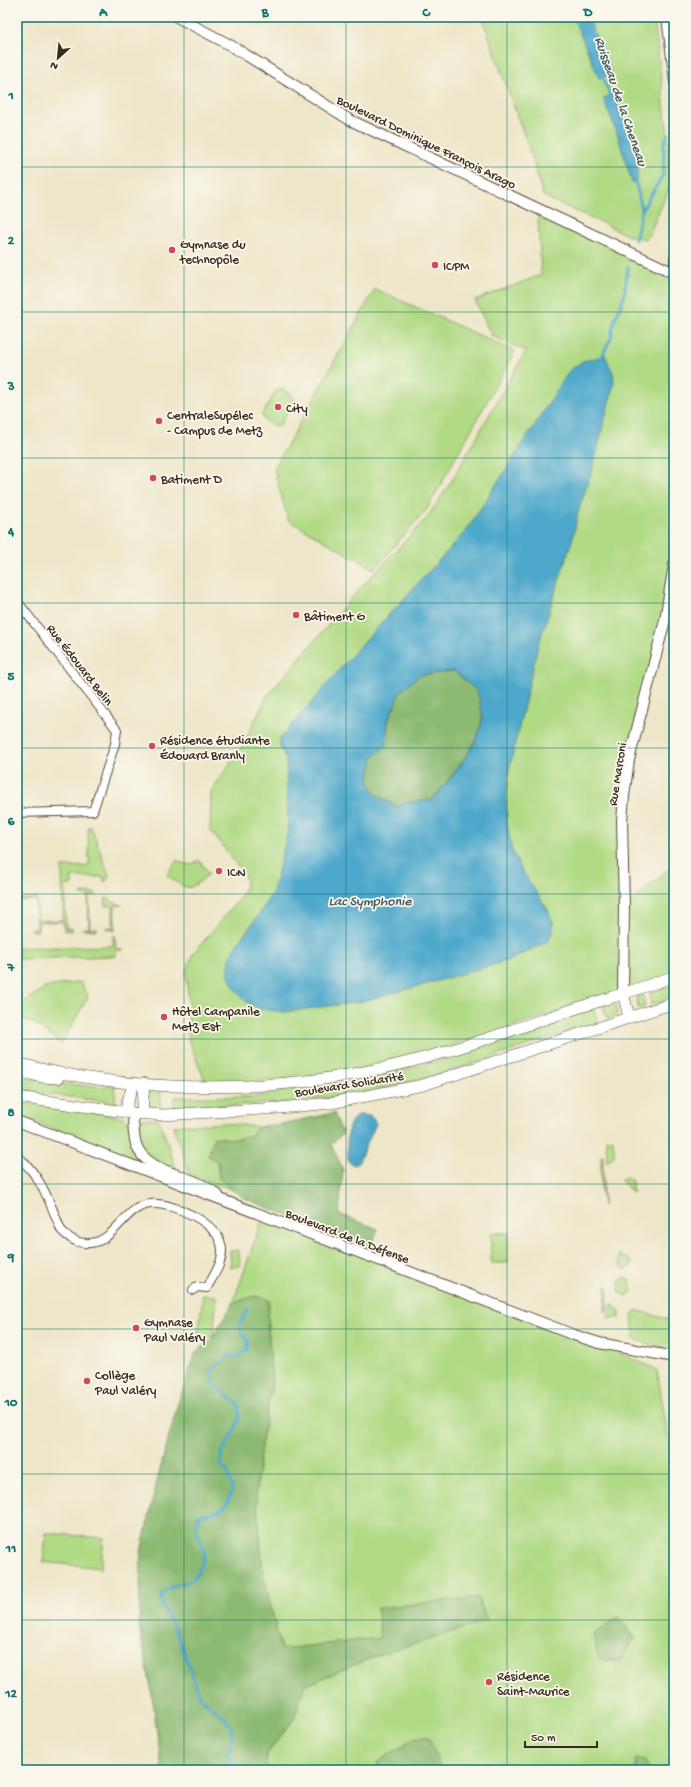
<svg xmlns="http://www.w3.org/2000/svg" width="691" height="1787" font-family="'Gochi Hand',sans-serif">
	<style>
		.green { fill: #b1da85; stroke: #768252 }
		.forest { fill: #8cba72; stroke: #647248 }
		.water { fill: #4da8cb; stroke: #446974; fill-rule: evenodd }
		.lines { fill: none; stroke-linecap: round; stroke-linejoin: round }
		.stream { stroke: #4da8cb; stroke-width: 3 }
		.minor-casing { stroke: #564638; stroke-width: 10 }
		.tertiary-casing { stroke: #564638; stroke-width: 12 }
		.secondary-casing { stroke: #564638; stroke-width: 12 }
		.minor { stroke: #fff; stroke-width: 8 }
		.tertiary { stroke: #fff; stroke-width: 10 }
		.secondary { stroke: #fff; stroke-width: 11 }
		.grid { fill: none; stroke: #0f766e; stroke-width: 1; stroke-opacity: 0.55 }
		.poi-dot { fill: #d1495b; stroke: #fbf7ec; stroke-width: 1.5 }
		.labels { text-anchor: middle; stroke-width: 3.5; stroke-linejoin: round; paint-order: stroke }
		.street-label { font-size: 13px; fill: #3b2a1e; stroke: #fbf7ec }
		.poi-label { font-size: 13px; fill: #3b2a1e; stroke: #fbf7ec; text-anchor: start }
		.water-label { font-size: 14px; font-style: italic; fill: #425c63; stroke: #fbf7ec }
		.neatline { fill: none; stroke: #0f766e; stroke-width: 1.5 }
		.grid-label { font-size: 13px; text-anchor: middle; font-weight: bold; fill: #0f766e }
	</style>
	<rect width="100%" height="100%" fill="#fbf7ec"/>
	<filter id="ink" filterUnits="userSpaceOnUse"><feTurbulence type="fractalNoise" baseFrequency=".025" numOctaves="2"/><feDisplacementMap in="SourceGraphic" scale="8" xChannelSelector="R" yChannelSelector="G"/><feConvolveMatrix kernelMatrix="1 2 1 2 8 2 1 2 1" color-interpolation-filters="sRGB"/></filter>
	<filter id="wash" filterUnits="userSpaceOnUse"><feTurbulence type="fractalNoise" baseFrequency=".012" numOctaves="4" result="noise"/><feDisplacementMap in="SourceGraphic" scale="16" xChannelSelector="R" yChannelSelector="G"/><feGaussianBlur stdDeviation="0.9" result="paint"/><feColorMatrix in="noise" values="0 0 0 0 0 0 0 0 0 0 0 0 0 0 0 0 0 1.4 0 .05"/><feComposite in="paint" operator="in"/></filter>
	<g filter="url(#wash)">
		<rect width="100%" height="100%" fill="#ede6c8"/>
		<g class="green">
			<polygon points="482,17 654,17 673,180 647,239 626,235 605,224 543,196 533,160"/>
			<polygon points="536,208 674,273 674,564 624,796 625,907 674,864 674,976 363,1073 207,1086 188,1038 189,1004 186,972 193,954 240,898 246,886 245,875 210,830 211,791 243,745 267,696 362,586 427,518 451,482 526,351 491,335 475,300 541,275 538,218"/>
			<polygon points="375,289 515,351 427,509 374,569 288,520 274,469"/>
			<polygon points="283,389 292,395 294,400 280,425 274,426 264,420 262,415 276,391"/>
			<polygon points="88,827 91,827 109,875 107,880 104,882 104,877 72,877 72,885 65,885 66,928 73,928 71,931 64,930 63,922 38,922 38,931 31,931 30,929 37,929 36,900 17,901 17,899 37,898 37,920 63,920 62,867 89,866"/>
			<path d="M177,860C185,866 191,866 199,860L209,874C187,892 189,891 167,875Z"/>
			<polygon points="82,893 94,893 97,895 89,896 90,928 98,928 96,930 82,929 89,928 88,896 81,895"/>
			<polygon points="107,897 113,902 122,905 115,906 115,931 106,928 113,927 113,906 106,906 105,900"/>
			<polygon points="115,935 116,949 123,950 116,950 116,956 17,959 17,948 113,946 113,937"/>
			<polygon points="81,982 88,997 61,1044 35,1024 17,1017 17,1006 46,987"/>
			<polygon points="674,984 674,998 651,1005 650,993"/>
			<polygon points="643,994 645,1007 638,1008 636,997"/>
			<polygon points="613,1002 617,1005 617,1016 607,1019 603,1005"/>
			<path d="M593,1007L598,1022C520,1047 441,1078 360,1093C300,1104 234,1105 173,1108L175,1097H252L299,1087L349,1082L433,1062L518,1037Z"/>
			<polygon points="17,1075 59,1084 114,1087 116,1103 17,1090"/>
			<path d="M148,1090L161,1091L160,1109C146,1109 147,1101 148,1090Z"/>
			<polygon points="17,1102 123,1117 129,1122 135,1150 176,1177 135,1165 124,1156 17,1115"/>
			<path d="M142,1119H159L177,1171C160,1164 137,1152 138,1130C138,1125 138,1122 142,1119Z"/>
			<polygon points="226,1123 258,1127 251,1136 234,1139 214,1137 219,1178 231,1189 190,1175 173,1126"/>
			<polygon points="606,1139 613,1139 613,1145 614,1146 614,1156 607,1163"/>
			<polygon points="601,1156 603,1156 603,1206 601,1187"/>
			<polygon points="627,1177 632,1181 633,1193 621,1180"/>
			<polygon points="263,1217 599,1343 657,1370 674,1472 674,1770 266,1770 267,1754 294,1719 304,1686 375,1656 487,1620 377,1608 380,1638 281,1650 263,1573 256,1491 260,1452 272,1384 268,1328 269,1300 255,1296 233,1303"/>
			<rect x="491" y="1233" width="17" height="30"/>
			<polygon points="239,1250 240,1266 231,1267 230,1251"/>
			<polygon points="619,1254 624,1259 627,1257 632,1262 631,1266 628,1269 623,1269 619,1263"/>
			<polygon points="624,1277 630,1280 632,1290 630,1294 625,1296 619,1292 619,1282"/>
			<polygon points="606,1286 608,1286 607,1312 605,1312"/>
			<polygon points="203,1295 217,1296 213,1337 198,1336"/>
			<polygon points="612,1303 620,1311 620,1318 608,1318"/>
			<polygon points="636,1310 674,1321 674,1351 634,1339 632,1315"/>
			<polygon points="46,1533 104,1538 101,1568 43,1562"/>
		</g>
		<g class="forest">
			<path d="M454,671C459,676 476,687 479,693C494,735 454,770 432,800L409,802L397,807L374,793L368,780L373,757L386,746L388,721L400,692L420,675Z"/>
			<polygon points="334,1113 343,1134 331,1144 343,1170 339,1214 378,1229 371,1246 365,1247 244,1198 231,1189 219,1178 218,1162 208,1156 214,1137 234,1139 251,1136 258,1127 286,1123"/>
			<polygon points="255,1296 269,1300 268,1328 272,1384 260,1452 256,1491 263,1573 281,1649 380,1638 377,1608 478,1597 487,1621 375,1656 304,1686 294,1719 267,1754 266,1770 162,1770 151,1688 139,1626 141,1552 157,1481 178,1403 196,1352 211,1340 233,1303"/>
			<polygon points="618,1616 635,1638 619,1662 599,1659 593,1635"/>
			<polygon points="415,1737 429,1737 441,1770 379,1770 377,1763"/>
			<polygon points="635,1759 645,1761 650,1770 636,1770"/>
		</g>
		<g class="water">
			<polygon points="573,17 588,17 612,74 599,78"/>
			<path d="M614,95C621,115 644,164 636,182H632L617,133L603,98Z"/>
			<path d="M604,353L613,373L614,383L593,467L578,513L573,537L538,646L509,770L506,800L507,823L512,851L523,872L548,910L553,921V933L547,942L510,960L420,986L359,1002L285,1012L260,1009L245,1001L234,987L228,974L230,959L236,945L258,916L273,891L288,831L286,759L280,747L279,740L352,655L466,531L570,370L583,361L599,357ZM454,671L478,692L483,718L475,743L450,779L432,800L409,802L396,807L374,793L369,780L373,757L386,746L388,721L400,692L420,675Z"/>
			<path d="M359,1115C367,1115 373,1115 376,1124L358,1163L354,1165L350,1163L348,1159C347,1145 344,1122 359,1115Z"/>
		</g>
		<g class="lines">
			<g class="stream">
				<polyline points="601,73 612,99"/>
				<polyline points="642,210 663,175 664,144 668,134"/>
				<polyline points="635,240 642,210 635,179"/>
				<polyline points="602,356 611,338 614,322 624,297 628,267"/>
				<path d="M234,1770L227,1755L231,1745L232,1729L225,1718L200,1697L179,1638L164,1608L161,1597C166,1584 181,1586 191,1580C200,1574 203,1561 205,1551C199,1538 192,1529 199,1515L220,1510L226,1505L232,1492L229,1474L221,1465V1454L236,1428L240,1416L238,1404C223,1389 214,1394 211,1370L228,1357L240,1356L247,1349L248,1341C235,1325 239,1326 248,1309"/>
			</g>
		</g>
	</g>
	<g filter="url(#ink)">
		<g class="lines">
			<g class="minor-casing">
				<g id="minor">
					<polyline points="666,17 674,82"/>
					<polyline points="674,258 674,268"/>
					<polyline points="17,601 117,730 115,744 93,811 17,813"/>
					<path d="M17,1156C41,1175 50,1203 61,1230C68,1237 74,1242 84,1243C115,1246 122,1207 150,1204C173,1202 220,1223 222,1249C223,1263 213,1276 207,1288L197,1287L193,1290"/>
				</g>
			</g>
			<g class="tertiary-casing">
				<g id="tertiary">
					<polyline points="177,17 230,45 350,120 674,273"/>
					<polyline points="623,993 624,907 622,821 624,796 629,760 665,620 674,564"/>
					<path d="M133,1113C133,1123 133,1134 136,1144C143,1168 176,1173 196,1182C204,1185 211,1190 218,1195"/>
					<polyline points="17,1121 574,1335 599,1343 674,1357"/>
				</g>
			</g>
			<g class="secondary-casing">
				<g id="secondary">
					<polyline points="623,993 629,1017"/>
					<path d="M17,1063C125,1092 254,1094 364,1072C433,1059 498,1035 565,1012C601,1000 638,990 674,976"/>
					<polyline points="17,1071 42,1077 58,1078"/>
					<polyline points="17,1097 133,1113 164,1115 279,1108 331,1103 423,1085 674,1003"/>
					<polyline points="127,1112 127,1103 134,1083"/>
					<polyline points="142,1114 144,1083"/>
				</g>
			</g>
			<use href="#minor" class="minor"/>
			<use href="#tertiary" class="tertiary"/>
			<use href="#secondary" class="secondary"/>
		</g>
	</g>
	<path class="grid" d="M184,17V1770M346,17V1770M507,17V1770M17,167H674M17,312H674M17,458H674M17,603H674M17,748H674M17,894H674M17,1039H674M17,1184H674M17,1329H674M17,1474H674M17,1620H674"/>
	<g class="poi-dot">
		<circle cx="172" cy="250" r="4"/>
		<circle cx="435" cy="265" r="4"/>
		<circle cx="278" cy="407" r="4"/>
		<circle cx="159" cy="421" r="4"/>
		<circle cx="153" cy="478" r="4"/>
		<circle cx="296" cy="615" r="4"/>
		<circle cx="152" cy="746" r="4"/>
		<circle cx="219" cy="871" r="4"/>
		<circle cx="164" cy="1017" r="4"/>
		<circle cx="136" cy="1328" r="4"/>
		<circle cx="87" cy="1381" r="4"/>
		<circle cx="489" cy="1682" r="4"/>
	</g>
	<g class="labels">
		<g class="street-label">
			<text transform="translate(427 141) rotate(26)" y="5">Boulevard Dominique François Arago</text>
			<text transform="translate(81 664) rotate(52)" y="5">Rue Édouard Belin</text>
			<text transform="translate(616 774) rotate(-81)" y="5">Rue Marconi</text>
			<text transform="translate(349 1083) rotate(-9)" y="5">Boulevard Solidarité</text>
			<text transform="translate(348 1235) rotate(21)" y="5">Boulevard de la Défense</text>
		</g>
		<g class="poi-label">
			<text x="180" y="248">Gymnase du<tspan x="180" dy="15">technopôle</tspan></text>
			<text x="443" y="270">ICPM</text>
			<text x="286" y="412">City</text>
			<text x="167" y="419">CentraleSupélec<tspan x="167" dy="15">- Campus de Metz</tspan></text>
			<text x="161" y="483">Batiment D</text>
			<text x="304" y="620">Bâtiment G</text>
			<text x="160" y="744">Résidence étudiante<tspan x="160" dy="15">Édouard Branly</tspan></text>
			<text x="227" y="876">ICN</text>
			<text x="172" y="1015">Hôtel Campanile<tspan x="172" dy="15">Metz Est</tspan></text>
			<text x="144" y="1326">Gymnase<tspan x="144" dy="15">Paul Valéry</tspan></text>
			<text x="95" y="1379">Collège<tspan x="95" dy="15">Paul Valéry</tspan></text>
			<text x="497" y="1680">Résidence<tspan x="497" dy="15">Saint-Maurice</tspan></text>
		</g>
		<g class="water-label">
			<text transform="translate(622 101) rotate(71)" y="5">Ruisseau de la Cheneau</text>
			<text x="370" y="905">Lac Symphonie</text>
		</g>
	</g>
	<rect width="691" height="1787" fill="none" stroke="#fbf7ec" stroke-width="44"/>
	<g transform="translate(58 58) rotate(207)" stroke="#fbf7ec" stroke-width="3" paint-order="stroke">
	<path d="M0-3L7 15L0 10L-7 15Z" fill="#3b2a1e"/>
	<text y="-6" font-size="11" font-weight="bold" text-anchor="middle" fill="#3b2a1e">N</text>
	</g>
	<path d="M525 1741v6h72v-6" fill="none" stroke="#3b2a1e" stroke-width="2"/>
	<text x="531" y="1741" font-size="12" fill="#3b2a1e" stroke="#fbf7ec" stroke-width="3" paint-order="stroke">50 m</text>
	<rect x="22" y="22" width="647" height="1743" class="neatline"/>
	<g class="grid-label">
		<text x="103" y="16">A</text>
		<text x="265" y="16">B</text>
		<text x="426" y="16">C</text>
		<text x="588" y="16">D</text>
		<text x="11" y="99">1</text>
		<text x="11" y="244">2</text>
		<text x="11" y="390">3</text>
		<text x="11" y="535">4</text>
		<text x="11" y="680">5</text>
		<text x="11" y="825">6</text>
		<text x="11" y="971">7</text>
		<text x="11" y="1116">8</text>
		<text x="11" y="1261">9</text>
		<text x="11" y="1406">10</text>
		<text x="11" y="1552">11</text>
		<text x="11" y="1697">12</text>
	</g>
</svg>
